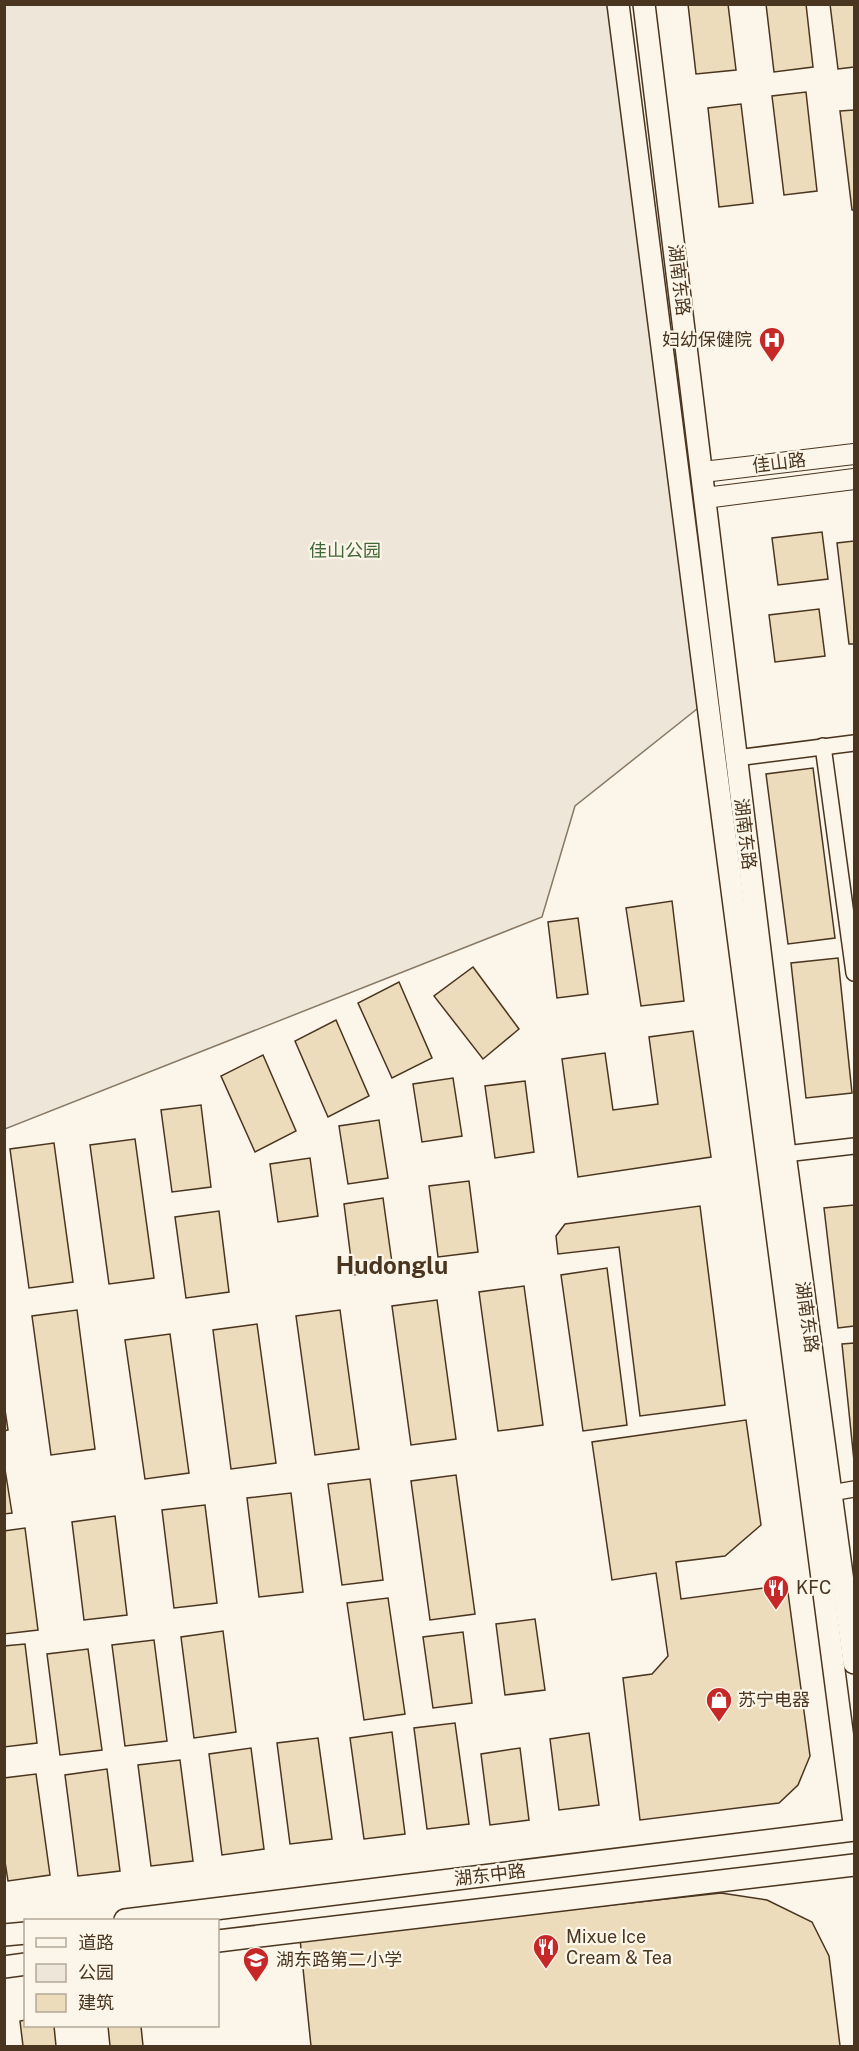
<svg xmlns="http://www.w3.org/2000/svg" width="859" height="2051" font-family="'Public Sans','Noto Sans SC',sans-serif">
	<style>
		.green { fill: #ede6d9; stroke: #887966; stroke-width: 1.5 }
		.building { fill: #ecdcbc; stroke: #4a3520; stroke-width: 1.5 }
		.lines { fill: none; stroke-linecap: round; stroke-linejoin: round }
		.minor-casing { stroke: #4a3520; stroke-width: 18 }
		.tertiary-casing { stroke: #4a3520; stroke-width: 22 }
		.secondary-casing { stroke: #4a3520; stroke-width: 24 }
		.minor { stroke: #fbf6e9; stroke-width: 15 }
		.tertiary { stroke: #fbf6e9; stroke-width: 20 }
		.secondary { stroke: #fbf6e9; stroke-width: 21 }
		.labels { text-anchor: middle; stroke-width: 4.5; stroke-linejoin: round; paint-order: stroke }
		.street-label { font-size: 18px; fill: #4a3520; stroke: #fbf6e9 }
		.poi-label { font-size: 18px; fill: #4a3520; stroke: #fbf6e9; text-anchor: start }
		.park-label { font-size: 18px; fill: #436837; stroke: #fbf6e9 }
		.district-label { font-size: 24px; font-weight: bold; fill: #4a3520; stroke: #fbf6e9 }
	</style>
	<rect width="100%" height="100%" fill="#fbf6e9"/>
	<polygon class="green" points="5,5 618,5 707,701 575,806 542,917 5,1129"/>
	<g class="building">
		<polygon points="688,4 728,4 736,70 696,74"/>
		<polygon points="766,4 806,4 813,67 774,72"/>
		<polygon points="830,4 854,4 854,67 838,69"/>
		<polygon points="806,92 817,191 784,195 772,96"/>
		<polygon points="741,104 753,203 719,207 708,108"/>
		<polygon points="854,110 854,210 852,210 840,111"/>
		<polygon points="822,532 828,579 778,585 772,538"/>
		<polygon points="854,541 854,644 849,644 837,543"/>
		<polygon points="819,609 825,656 775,662 769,615"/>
		<polygon points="813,768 835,938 788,944 766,774"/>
		<polygon points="672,901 684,1001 641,1006 626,908"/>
		<polygon points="578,918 588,994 557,998 548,922"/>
		<polygon points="838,958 852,1093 806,1098 791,963"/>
		<polygon points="473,967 519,1029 483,1059 434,996"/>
		<polygon points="399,982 432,1058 392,1078 358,1003"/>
		<polygon points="336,1020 369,1096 328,1117 295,1041"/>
		<polygon points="693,1031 711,1157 578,1177 562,1059 605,1053 613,1110 658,1104 649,1037"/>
		<polygon points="263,1055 296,1131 255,1152 221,1076"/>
		<polygon points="453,1078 462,1136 422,1142 413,1084"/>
		<polygon points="525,1081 534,1152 495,1158 485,1086"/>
		<polygon points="201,1105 211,1187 172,1192 161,1110"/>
		<polygon points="379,1120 388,1178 348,1184 339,1126"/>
		<polygon points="135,1139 154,1278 109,1284 90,1145"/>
		<polygon points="54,1143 73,1282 29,1288 10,1149"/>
		<polygon points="310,1158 318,1216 278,1222 270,1164"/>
		<polygon points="469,1181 478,1252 438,1257 429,1186"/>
		<polygon points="383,1198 393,1270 353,1275 344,1204"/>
		<polygon points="854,1205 854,1326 838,1328 824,1208"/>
		<polygon points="700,1206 725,1405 640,1416 619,1247 558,1254 556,1236 565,1224"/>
		<polygon points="219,1211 229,1292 186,1298 175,1217"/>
		<polygon points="607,1268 627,1425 583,1431 561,1275"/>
		<polygon points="524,1286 543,1425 498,1431 479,1292"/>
		<polygon points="437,1300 456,1439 411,1445 392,1306"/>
		<polygon points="77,1310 95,1449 51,1455 32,1316"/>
		<polygon points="340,1310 359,1449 315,1455 296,1316"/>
		<polygon points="257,1324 276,1463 231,1469 213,1330"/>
		<polygon points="170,1334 189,1473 145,1479 125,1340"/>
		<polygon points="854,1343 854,1461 842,1344"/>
		<polygon points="4,1403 8,1430 4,1431"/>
		<polygon points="746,1420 761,1525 725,1556 676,1562 681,1599 787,1585 810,1756 798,1785 779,1803 640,1820 623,1678 652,1674 668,1656 656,1573 612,1580 592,1442"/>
		<polygon points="4,1463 12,1513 4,1514"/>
		<polygon points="456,1475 475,1614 430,1620 411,1481"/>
		<polygon points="370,1479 383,1580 342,1585 328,1484"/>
		<polygon points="291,1493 303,1592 259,1597 247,1498"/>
		<polygon points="205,1505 217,1603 174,1608 162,1510"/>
		<polygon points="115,1516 127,1615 84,1620 72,1522"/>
		<polygon points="25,1528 38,1630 4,1634 4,1531"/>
		<polygon points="388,1598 405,1714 364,1720 347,1603"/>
		<polygon points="535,1619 545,1690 505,1695 496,1624"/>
		<polygon points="223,1631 236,1732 194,1738 181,1637"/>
		<polygon points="463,1632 472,1703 433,1708 423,1637"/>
		<polygon points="154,1640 167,1741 125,1746 112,1645"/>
		<polygon points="25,1644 37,1743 4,1747 4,1646"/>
		<polygon points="88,1649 102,1750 60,1755 47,1654"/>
		<polygon points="455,1723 469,1824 427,1829 414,1728"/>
		<polygon points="392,1732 405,1834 364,1839 350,1738"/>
		<polygon points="589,1733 599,1805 559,1810 550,1739"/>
		<polygon points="318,1738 332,1839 290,1844 277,1743"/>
		<polygon points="251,1748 264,1849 222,1855 209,1754"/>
		<polygon points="520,1748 529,1820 490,1825 481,1754"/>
		<polygon points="180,1760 193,1861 151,1866 138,1765"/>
		<polygon points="107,1769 120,1871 78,1876 65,1775"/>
		<polygon points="36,1774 50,1875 8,1881 4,1855 4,1778"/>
		<polygon points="721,1893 767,1900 812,1922 829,1956 840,2046 311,2046 300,1939"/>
		<polygon points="26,2020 26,2026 54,2026 56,2046 23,2046 20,2021"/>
		<polygon points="108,2026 141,2026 143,2046 110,2046"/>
	</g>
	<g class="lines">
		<g class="minor-casing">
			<g id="minor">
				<polyline points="823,746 854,973"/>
				<polyline points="736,758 854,743"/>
				<polyline points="785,1154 854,1146"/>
				<polyline points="831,1493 854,1489"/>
			</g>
		</g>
		<g class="tertiary-casing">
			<g id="tertiary">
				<polyline points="703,472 854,454"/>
				<polyline points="705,498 854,479"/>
			</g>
		</g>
		<g class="secondary-casing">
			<g id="secondary">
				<polyline points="618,4 715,760 854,1823"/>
				<polyline points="644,4 785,1154 854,1663"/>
				<polyline points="125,1920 854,1830"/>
				<polyline points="4,1935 26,1933"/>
				<polyline points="218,1941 854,1865"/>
				<polyline points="4,1967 26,1964"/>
			</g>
		</g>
		<use href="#minor" class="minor"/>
		<use href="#tertiary" class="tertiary"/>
		<use href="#secondary" class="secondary"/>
	</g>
	<defs>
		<g id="hospital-pin" transform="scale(1.35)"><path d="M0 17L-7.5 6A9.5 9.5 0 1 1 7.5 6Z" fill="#c62828" stroke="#fbf6e9"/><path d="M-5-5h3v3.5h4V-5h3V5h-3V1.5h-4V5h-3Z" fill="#fff"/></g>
		<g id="restaurant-pin" transform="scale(1.35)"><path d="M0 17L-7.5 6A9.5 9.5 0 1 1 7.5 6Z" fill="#c62828" stroke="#fbf6e9"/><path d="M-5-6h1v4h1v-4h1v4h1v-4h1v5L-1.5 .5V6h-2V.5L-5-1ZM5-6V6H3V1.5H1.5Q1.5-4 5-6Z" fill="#fff"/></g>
		<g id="shop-pin" transform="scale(1.35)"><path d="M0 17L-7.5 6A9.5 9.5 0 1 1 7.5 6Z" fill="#c62828" stroke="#fbf6e9"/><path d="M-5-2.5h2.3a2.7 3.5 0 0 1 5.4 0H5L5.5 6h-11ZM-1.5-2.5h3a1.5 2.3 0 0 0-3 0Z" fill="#fff"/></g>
		<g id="school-pin" transform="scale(1.35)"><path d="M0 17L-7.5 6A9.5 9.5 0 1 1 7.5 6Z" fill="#c62828" stroke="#fbf6e9"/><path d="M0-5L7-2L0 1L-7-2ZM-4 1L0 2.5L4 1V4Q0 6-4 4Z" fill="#fff"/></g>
	</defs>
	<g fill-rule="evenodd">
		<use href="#hospital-pin" x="772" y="340"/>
		<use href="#restaurant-pin" x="776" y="1588"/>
		<use href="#shop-pin" x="719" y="1700"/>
		<use href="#restaurant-pin" x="546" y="1947"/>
		<use href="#school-pin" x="256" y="1960"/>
	</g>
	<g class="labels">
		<g class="street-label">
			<text transform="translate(679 280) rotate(83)" y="6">湖南东路</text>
			<text transform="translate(779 463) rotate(-7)" y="6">佳山路</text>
			<text transform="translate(745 834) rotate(83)" y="6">湖南东路</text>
			<text transform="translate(807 1317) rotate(82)" y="6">湖南东路</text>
			<text transform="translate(490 1875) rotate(-7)" y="6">湖东中路</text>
		</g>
		<g class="poi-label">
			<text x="752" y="346" text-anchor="end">妇幼保健院</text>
			<text x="796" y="1594">KFC</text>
			<text x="738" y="1706">苏宁电器</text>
			<text x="566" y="1943">Mixue Ice<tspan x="566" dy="21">Cream &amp; Tea</tspan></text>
			<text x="276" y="1966">湖东路第二小学</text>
		</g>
		<g class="park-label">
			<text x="345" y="557">佳山公园</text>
		</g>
		<g class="district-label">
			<text x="392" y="1274">Hudonglu</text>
		</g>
	</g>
	<rect width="859" height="2051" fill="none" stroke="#4a3520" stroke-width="12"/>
	<rect x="24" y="1919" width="195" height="108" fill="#fbf6e9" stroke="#b4a999" stroke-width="1.5"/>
	<rect x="36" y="1938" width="30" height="9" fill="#fbf6e9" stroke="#b4a999" stroke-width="1.5"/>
	<text x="78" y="1949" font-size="18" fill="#4a3520">道路</text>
	<rect x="36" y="1964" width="30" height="18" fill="#ede6d9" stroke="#b4a999" stroke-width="1.5"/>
	<text x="78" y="1979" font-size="18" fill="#4a3520">公园</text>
	<rect x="36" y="1994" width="30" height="18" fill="#ecdcbc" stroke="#b4a999" stroke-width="1.5"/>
	<text x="78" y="2009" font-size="18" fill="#4a3520">建筑</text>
</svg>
